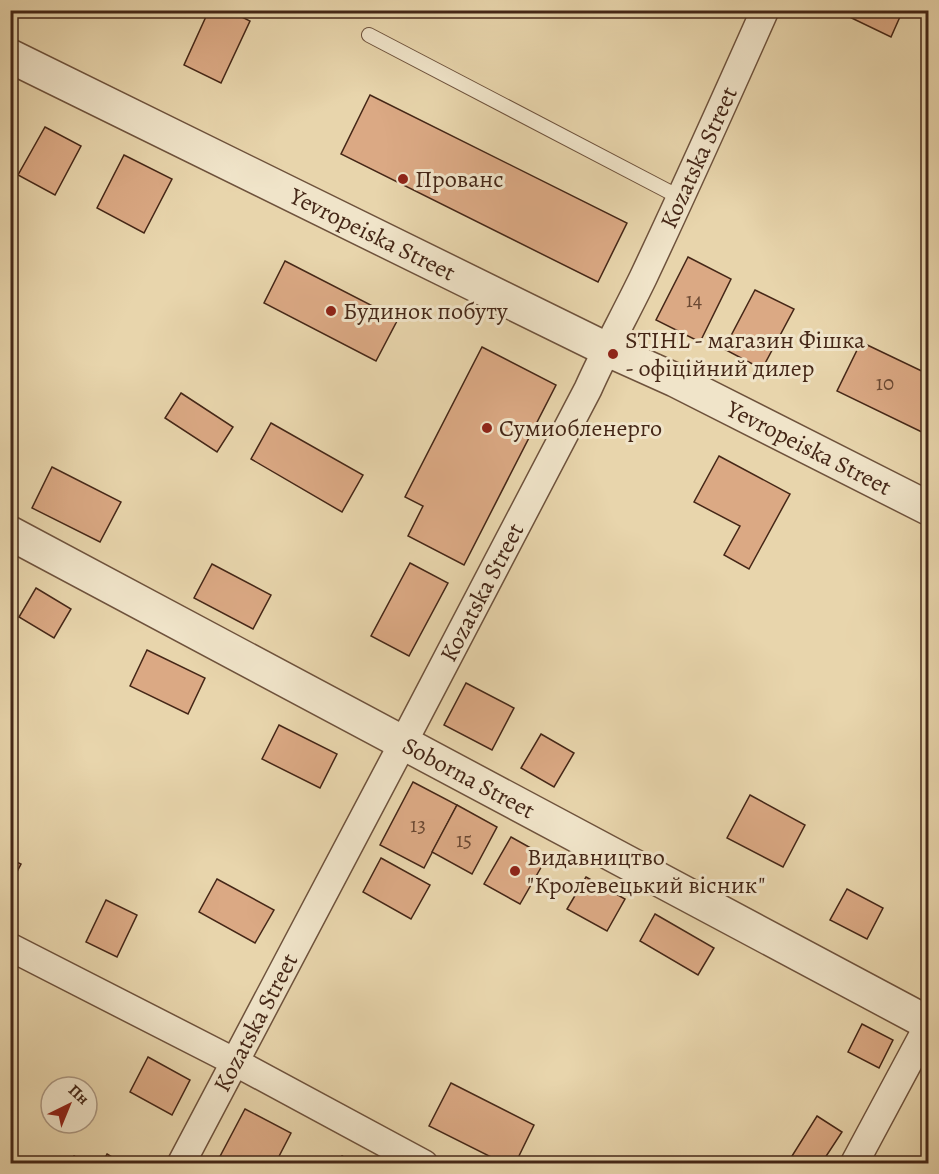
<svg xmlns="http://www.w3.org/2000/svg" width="939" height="1174" font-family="Alegreya,serif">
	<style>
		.building { fill: #dba984; stroke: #452717; stroke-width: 1.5 }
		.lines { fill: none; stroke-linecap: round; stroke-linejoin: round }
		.service-casing { stroke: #6e523c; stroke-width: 16 }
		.minor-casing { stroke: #6e523c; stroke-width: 30 }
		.tertiary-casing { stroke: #6e523c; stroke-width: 36 }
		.service { stroke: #f0e4c9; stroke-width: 14 }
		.minor { stroke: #f0e4c9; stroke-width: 27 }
		.tertiary { stroke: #f0e4c9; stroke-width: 33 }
		.poi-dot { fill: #8f2418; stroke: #f0e4c9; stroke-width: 2 }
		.labels { text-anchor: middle; stroke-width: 6; stroke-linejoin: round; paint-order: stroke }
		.number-label { font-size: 21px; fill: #6a4832 }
		.street-label { font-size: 24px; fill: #452717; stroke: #f0e4c9 }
		.poi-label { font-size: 24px; fill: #452717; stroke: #f0e4c9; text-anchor: start }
	</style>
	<rect width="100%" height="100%" fill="#e8d5ac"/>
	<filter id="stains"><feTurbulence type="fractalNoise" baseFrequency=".00333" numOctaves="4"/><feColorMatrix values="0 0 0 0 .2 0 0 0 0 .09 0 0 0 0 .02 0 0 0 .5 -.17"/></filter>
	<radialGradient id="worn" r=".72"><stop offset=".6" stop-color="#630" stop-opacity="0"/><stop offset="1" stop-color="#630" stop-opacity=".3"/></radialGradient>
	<g class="building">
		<polygon points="209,10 228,10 250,21 221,83 184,65"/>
		<polygon points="835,10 903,10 891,37"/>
		<polygon points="370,95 627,223 598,282 341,154"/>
		<polygon points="45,127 81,146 55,195 18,175"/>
		<polygon points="124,155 172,179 144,233 97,208"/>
		<polygon points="688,257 731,279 700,342 656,320"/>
		<polygon points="285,261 398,319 376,361 264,303"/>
		<polygon points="755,290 794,309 762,369 724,349"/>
		<polygon points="861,342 928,374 928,435 837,391"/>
		<polygon points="482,347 556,385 464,565 408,536 423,506 405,497"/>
		<polygon points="181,393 233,427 217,452 165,418"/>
		<polygon points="271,423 363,475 342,512 251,459"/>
		<polygon points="719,456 790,494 749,569 724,555 740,526 694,502"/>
		<polygon points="52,467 121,502 100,542 32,508"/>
		<polygon points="410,563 448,583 409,656 371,636"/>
		<polygon points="212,564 271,595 253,629 194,598"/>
		<polygon points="36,588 71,609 54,638 19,617"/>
		<polygon points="147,650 205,678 188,714 130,686"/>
		<polygon points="466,683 514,708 492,750 444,725"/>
		<polygon points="279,725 337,754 320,788 262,759"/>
		<polygon points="541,734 574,753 554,787 521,768"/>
		<polygon points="413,782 457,805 424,868 380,845"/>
		<polygon points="750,795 805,825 783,867 727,838"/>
		<polygon points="457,805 497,827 472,874 432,852"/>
		<polygon points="511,837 547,857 520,904 484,884"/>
		<polygon points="381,858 430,885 411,919 363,892"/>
		<polygon points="10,859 21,864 10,885"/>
		<polygon points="586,877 625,899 607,931 567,909"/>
		<polygon points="217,879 274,910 255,943 199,912"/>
		<polygon points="847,889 883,908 867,939 830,920"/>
		<polygon points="106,900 137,915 117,957 86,942"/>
		<polygon points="655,914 714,948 698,975 640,941"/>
		<polygon points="862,1024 893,1040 879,1068 848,1052"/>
		<polygon points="148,1057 190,1080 172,1115 130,1092"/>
		<polygon points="451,1083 534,1125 515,1164 505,1164 429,1126"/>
		<polygon points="245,1109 291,1133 275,1164 216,1164"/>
		<polygon points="817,1116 842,1132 821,1164 787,1164"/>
		<polygon points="107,1154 123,1164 102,1164"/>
		<polygon points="74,1156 87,1164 70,1164"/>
		<polygon points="342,1156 356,1164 338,1164"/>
	</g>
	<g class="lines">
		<g class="service-casing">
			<polyline id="service" points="369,35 681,198"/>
		</g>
		<g class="minor-casing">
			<g id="minor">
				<polyline points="10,947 235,1062 424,1164"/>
				<path id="s1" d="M181,1164L403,743L588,389C605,351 625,315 643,278C685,189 725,100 765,10"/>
				<polyline points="854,1164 928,1026"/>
			</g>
		</g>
		<g class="tertiary-casing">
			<g id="tertiary">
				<path id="s2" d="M10,56L606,349L675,380L928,508"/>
				<path id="s3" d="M10,533L928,1023"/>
			</g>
		</g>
		<use href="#service" class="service"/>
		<use href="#minor" class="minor"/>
		<use href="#tertiary" class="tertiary"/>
	</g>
	<g class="poi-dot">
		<circle cx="403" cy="179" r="6"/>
		<circle cx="331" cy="311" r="6"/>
		<circle cx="613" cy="354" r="6"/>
		<circle cx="487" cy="428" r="6"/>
		<circle cx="515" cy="871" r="6"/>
	</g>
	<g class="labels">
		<g class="number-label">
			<text x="694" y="307">14</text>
			<text x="885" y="390">10</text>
			<text x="418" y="832">13</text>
			<text x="464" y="847">15</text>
		</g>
		<g class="street-label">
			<text dy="8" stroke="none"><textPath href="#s1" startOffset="1132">Kozatska Street</textPath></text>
			<text dy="8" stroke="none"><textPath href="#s2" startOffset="404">Yevropeiska Street</textPath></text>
			<text dy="8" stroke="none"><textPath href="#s2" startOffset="890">Yevropeiska Street</textPath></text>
			<text dy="8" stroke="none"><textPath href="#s1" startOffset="646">Kozatska Street</textPath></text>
			<text dy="8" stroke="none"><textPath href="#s3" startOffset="520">Soborna Street</textPath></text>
			<text dy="8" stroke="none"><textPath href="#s1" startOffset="160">Kozatska Street</textPath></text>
		</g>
		<g class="poi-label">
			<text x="415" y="187">Прованс</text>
			<text x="343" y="319">Будинок побуту</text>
			<text x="625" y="348">STIHL - магазин Фішка<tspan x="625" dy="28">- офіційний дилер</tspan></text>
			<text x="499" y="436">Сумиобленерго</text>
			<text x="527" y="865">Видавництво<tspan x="527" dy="28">"Кролевецький вісник"</tspan></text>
		</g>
	</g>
	<rect width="939" height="1174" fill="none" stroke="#e8d5ac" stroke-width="36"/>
	<rect x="12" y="12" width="915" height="1150" fill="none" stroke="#452717" stroke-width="3"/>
	<rect x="18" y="18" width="903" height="1138" fill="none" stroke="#452717" stroke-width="1.5"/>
	<g transform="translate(69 1105) rotate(43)"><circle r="28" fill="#f0e4c9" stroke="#ac9882" stroke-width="1.5"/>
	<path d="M0-4.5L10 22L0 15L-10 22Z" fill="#8f2418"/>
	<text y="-9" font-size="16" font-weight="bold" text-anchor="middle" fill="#452717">Пн</text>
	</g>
	<rect width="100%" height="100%" filter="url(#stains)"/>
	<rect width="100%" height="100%" fill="url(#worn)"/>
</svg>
